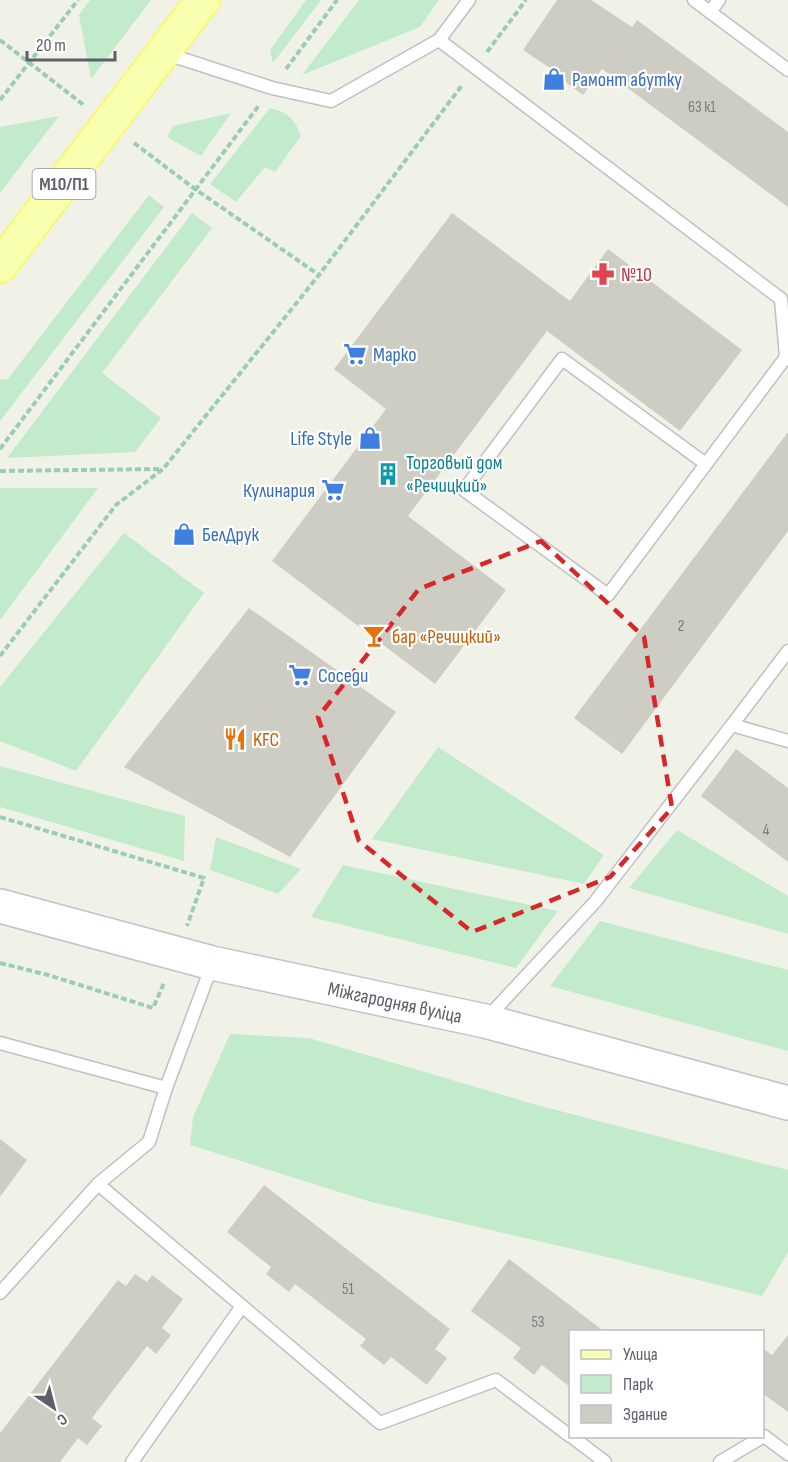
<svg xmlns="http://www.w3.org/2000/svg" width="788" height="1462" font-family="'Sofia Sans Condensed',sans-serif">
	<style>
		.green { fill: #c2ebcc }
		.building { fill: #cdcdc4 }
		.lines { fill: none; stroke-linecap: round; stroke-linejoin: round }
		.service-casing { stroke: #bfbfc6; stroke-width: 15 }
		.secondary-casing { stroke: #c1c2cb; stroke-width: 36 }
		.primary-casing { stroke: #fdf855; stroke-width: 36 }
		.path { stroke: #9accb6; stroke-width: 4; stroke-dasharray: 6 3; stroke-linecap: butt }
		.service { stroke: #fff; stroke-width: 12 }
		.secondary { stroke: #fff; stroke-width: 33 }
		.primary { stroke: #f8ffaf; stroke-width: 33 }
		.marked { fill: none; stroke: #d62828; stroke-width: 4.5; stroke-dasharray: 12 8; stroke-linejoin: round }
		.labels { text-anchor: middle; stroke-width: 4.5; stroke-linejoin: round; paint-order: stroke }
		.number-label { font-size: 16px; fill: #7a7b80 }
		.shield { fill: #fff; stroke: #8e9096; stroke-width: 1.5 }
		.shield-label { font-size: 18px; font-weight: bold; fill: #5e6069 }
		.shop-label { font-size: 20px; fill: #366cbe; stroke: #fff; text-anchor: start }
		.health-label { font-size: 20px; fill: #be3a42; stroke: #fff; text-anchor: start }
		.culture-label { font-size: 20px; fill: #0d838f; stroke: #fff; text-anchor: start }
		.food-label { font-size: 20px; fill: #c56008; stroke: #fff; text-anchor: start }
		.street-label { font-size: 20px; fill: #5e6069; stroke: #fff }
	</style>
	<rect width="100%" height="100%" fill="#f1f2e7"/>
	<g class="green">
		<polygon points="90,0 151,0 91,79 79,15"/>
		<polygon points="306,0 321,0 273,63 270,50"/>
		<polygon points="359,0 439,0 420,27 302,75"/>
		<path d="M270,108C287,112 295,119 301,136L275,172L265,167L236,202L210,184Z"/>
		<polygon points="231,113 201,156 167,137 173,126"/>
		<polygon points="59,116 0,193 0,127"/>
		<polygon points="149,195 164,207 0,421 0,379 7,380"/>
		<polygon points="192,213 212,228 102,373 161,418 135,452 7,458"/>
		<polygon points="0,488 98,488 0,620"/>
		<polygon points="124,533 204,593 76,771 0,741 0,687"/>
		<polygon points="438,747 604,855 584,884 372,839"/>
		<polygon points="0,766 185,816 184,861 0,807"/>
		<polygon points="677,830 788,896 788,934 629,888"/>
		<polygon points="216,837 301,869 278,894 210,870"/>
		<polygon points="343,865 558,911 516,968 311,917"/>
		<polygon points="600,921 788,970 788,1051 550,986"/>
		<polygon points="230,1034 309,1038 537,1105 788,1170 788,1252 762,1296 611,1258 371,1202 190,1145 193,1117"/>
	</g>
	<g class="building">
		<polygon points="557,0 591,0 632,27 637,20 788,132 788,207 602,69 583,95 557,76 559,74 523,50"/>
		<polygon points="452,213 570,301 608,249 742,350 680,431 547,331 408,516 506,590 435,684 272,561 386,409 334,369"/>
		<polygon points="788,432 788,531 622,754 574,718"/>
		<polygon points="249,608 396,712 290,857 124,767"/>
		<polygon points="736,749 788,788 788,862 701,796"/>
		<polygon points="0,1139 27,1160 0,1197"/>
		<polygon points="264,1185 450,1329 435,1349 447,1358 427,1385 391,1357 384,1365 360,1346 366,1339 295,1284 289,1292 266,1274 271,1267 227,1232"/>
		<polygon points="509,1259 605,1332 570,1332 570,1387 542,1365 534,1375 513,1358 521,1348 471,1311"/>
		<polygon points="135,1274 147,1282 152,1275 183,1299 162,1328 171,1335 156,1354 147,1346 92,1418 102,1426 87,1445 78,1438 60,1462 0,1462 0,1433 118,1280 126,1286"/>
		<polygon points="788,1335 788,1412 762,1393 762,1348 772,1355"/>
	</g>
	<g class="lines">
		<g class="service-casing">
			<g id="service">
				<polyline points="694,0 710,12 719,0"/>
				<polyline points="710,12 788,70"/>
				<polyline points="439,40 781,299 786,357 608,595 464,490 562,359 706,464"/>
				<polyline points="164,53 272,88 331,101 439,40 469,0"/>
				<polyline points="732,725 788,651"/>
				<polyline points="212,965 166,1088 149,1142 98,1184 380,1423 496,1380 570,1436"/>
				<polyline points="488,1017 595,902 732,725 788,741"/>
				<polyline points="0,1043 166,1088"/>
				<polyline points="0,1293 98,1184"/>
				<polyline points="571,1436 605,1462"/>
				<polyline points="132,1462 242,1306"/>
				<polyline points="720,1462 764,1436 788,1454"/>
			</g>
		</g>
		<g class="secondary-casing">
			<polyline id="secondary" points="0,906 212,963 485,1021 788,1103"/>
		</g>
		<g class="primary-casing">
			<polyline id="primary" points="0,266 203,0"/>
		</g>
		<g class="path">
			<polyline points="0,40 85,106"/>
			<polyline points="487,52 526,0"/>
			<polyline points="286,69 337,0"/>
			<polyline points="0,100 78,0"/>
			<polyline points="134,143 195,189 319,275"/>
			<polyline points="0,449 260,104"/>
			<polyline points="0,471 161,469"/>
			<polyline points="0,656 116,505 163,469 319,275 463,84"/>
			<polyline points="0,817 204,878 187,926"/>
			<polyline points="0,963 48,975 153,1008 164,983"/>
		</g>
		<use href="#service" class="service"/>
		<use href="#secondary" class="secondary"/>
		<use href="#primary" class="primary"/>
	</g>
	<path class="marked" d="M541,541L644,637L672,808L610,877L472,932L359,841L318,717L419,589Z"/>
	<defs>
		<g id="shop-bare" transform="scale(1.8)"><path d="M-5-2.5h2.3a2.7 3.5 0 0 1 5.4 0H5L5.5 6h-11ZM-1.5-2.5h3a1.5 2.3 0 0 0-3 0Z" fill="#3f7fe0" stroke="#fff" stroke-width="2.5" paint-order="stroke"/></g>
		<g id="pharmacy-bare" transform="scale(1.8)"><path d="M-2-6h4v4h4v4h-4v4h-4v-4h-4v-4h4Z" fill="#e0444e" stroke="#fff" stroke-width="2.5" paint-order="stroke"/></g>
		<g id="supermarket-bare" transform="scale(1.8)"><path d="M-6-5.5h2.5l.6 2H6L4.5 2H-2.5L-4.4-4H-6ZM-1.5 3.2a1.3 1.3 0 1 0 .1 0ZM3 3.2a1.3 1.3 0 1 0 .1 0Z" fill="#3f7fe0" stroke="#fff" stroke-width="2.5" paint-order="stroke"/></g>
		<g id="building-bare" transform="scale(1.8)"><path d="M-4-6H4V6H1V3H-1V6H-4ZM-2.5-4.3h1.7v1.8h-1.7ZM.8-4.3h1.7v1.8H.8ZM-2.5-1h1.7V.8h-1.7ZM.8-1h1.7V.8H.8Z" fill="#0f9aa8" stroke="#fff" stroke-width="2.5" paint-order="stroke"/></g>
		<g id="bar-bare" transform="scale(1.8)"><path d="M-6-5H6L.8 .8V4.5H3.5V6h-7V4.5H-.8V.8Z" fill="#e8710a" stroke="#fff" stroke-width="2.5" paint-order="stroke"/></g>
		<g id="restaurant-bare" transform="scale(1.8)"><path d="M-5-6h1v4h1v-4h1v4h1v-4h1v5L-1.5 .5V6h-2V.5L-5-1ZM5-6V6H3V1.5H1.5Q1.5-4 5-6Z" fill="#e8710a" stroke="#fff" stroke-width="2.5" paint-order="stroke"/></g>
	</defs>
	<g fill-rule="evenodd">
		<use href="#shop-bare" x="554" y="79"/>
		<use href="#pharmacy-bare" x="603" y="274"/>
		<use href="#supermarket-bare" x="355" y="354"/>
		<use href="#shop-bare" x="370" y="438"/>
		<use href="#building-bare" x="388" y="474"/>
		<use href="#supermarket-bare" x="333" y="490"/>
		<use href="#shop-bare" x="184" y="534"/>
		<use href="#bar-bare" x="374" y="636"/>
		<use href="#supermarket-bare" x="300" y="675"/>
		<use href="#restaurant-bare" x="235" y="739"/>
	</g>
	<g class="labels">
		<g class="number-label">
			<text x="702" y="112">63 к1</text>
			<text x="681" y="631">2</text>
			<text x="766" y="835">4</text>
			<text x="348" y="1294">51</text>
			<text x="538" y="1327">53</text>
		</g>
		<rect class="shield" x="32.5" y="169" width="63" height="30" rx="4.5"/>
		<g class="shield-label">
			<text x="64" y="190">М10/П1</text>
		</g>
		<g class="shop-label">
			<text x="572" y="86">Рамонт абутку</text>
			<text x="373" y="361">Марко</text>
			<text x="352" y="445" text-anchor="end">Life Style</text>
			<text x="315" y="497" text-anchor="end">Кулинария</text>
			<text x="202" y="541">БелДрук</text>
			<text x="318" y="682">Соседи</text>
		</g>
		<g class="health-label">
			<text x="621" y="281">№10</text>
		</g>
		<g class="culture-label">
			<text x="406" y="469">Торговый дом<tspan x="406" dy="23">«Речицкий»</tspan></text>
		</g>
		<g class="food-label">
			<text x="392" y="643">бар «Речицкий»</text>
			<text x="253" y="746">KFC</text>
		</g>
		<g class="street-label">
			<text transform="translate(395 1002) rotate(12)" y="7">Міжгародняя вуліца</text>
		</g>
	</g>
	<rect x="569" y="1330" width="195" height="108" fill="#ffffff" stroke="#bfbfc3" stroke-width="1.5"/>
	<rect x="581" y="1350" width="30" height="9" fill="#f8ffaf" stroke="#bfbfc3" stroke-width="1.5"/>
	<text x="623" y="1360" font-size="18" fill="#5e6069">Улица</text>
	<rect x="581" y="1375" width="30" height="18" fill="#c2ebcc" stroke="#bfbfc3" stroke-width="1.5"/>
	<text x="623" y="1390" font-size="18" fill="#5e6069">Парк</text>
	<rect x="581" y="1405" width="30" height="18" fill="#cdcdc4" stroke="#bfbfc3" stroke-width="1.5"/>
	<text x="623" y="1420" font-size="18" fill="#5e6069">Здание</text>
	<g transform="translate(54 1408) rotate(145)" stroke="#ffffff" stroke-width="4.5" paint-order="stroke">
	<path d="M0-4.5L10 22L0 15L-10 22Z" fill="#5e6069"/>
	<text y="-9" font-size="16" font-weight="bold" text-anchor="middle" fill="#5e6069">С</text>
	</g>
	<path d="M27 51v9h88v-9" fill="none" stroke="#5e6069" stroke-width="3"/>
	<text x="36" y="51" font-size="18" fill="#5e6069" stroke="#ffffff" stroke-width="4.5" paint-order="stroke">20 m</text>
</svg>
